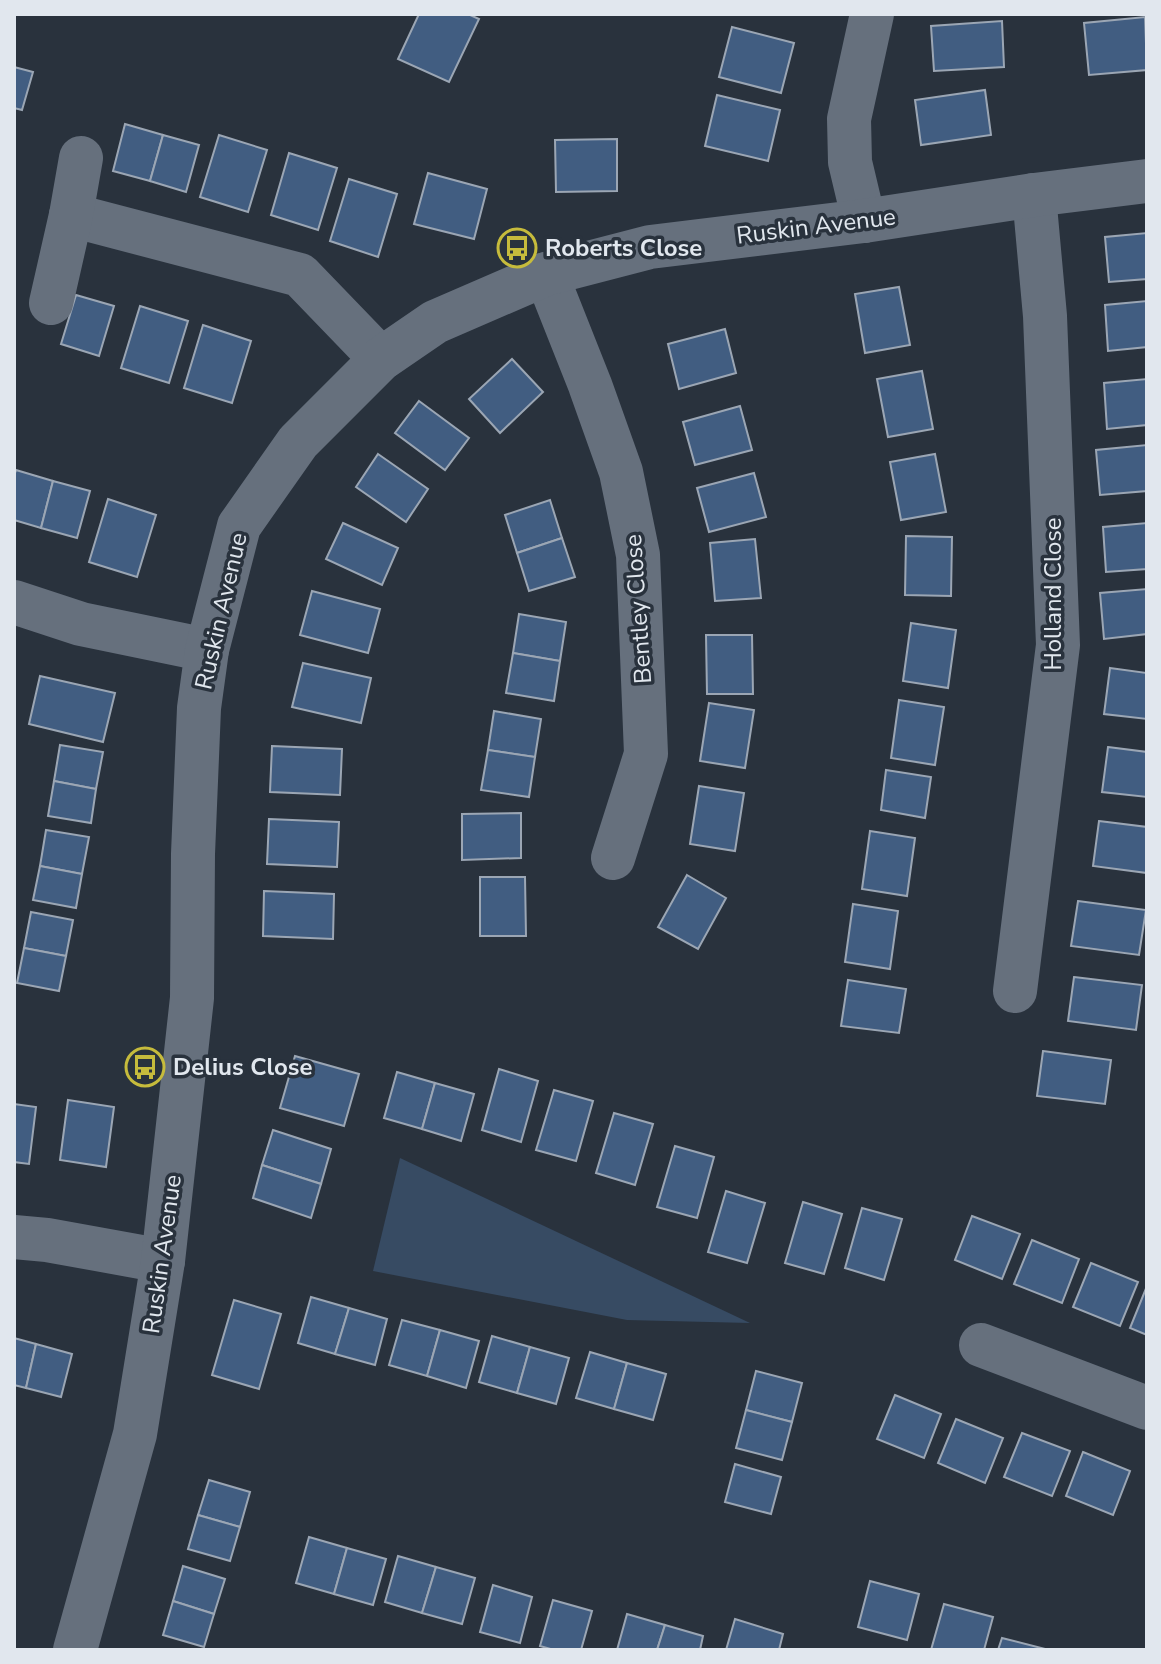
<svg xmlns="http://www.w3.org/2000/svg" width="1161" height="1664" font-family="'Nunito Sans',sans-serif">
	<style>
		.green { fill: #374b63 }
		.building { fill: #415d81; stroke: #9ba6b4; stroke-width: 2 }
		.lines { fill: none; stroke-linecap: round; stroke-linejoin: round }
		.minor { stroke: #66707d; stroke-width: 44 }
		.labels { text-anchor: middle; stroke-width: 7; stroke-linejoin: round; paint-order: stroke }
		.street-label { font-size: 24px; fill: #e1e7ee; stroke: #29323d }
		.poi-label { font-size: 24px; font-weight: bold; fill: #e1e7ee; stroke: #29323d; text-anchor: start }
	</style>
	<rect width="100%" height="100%" fill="#29323d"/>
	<polygon class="green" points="400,1158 750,1323 627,1320 373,1271"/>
	<g class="building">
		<polygon points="419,14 468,14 479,19 449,82 398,59"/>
		<polygon points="1145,17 1147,70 1089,75 1084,23"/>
		<polygon points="1002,21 1004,67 934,71 931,26"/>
		<polygon points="732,27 794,43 781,93 719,77"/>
		<polygon points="14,67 33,72 22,110 14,108"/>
		<polygon points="985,90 991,135 921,145 915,100"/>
		<polygon points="717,95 780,110 768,161 705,146"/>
		<polygon points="125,124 163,135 150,181 113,171"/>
		<polygon points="163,135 199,145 186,192 150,181"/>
		<polygon points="219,135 267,150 248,212 200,197"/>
		<polygon points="617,139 617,191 556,192 555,140"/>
		<polygon points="289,153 337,168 318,230 271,215"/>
		<polygon points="428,173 487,189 474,239 414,224"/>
		<polygon points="349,179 397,194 378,257 330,241"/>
		<polygon points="1147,233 1147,279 1109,282 1105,237"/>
		<polygon points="899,287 910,345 865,353 855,294"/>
		<polygon points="76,295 114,306 99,356 61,344"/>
		<polygon points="1147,301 1147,347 1108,351 1105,305"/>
		<polygon points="140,306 188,321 169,383 121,368"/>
		<polygon points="203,325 251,341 232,403 184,388"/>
		<polygon points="725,329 736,373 679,389 668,344"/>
		<polygon points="512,359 543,392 500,433 469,399"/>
		<polygon points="922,371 933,429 888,437 877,379"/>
		<polygon points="1147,379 1147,425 1107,429 1104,383"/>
		<polygon points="419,401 469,438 445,470 395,433"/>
		<polygon points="740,406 752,450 695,465 683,422"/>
		<polygon points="1147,445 1147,491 1100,495 1096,450"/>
		<polygon points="378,454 428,489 406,522 356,487"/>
		<polygon points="935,454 946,512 901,520 890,462"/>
		<polygon points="16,470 53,481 41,528 14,520 14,476"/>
		<polygon points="754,473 766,517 709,532 697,488"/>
		<polygon points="53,481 90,491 77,538 41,528"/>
		<polygon points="108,499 156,515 137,577 89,562"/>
		<polygon points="550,500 562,538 517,553 505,515"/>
		<polygon points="343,523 398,548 382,585 326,559"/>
		<polygon points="1147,523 1147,569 1106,572 1103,527"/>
		<polygon points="906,536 952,537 951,596 905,595"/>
		<polygon points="562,538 575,577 529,591 517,553"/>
		<polygon points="755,539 761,598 715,601 710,543"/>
		<polygon points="1147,589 1147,634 1104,639 1100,593"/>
		<polygon points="312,591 380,609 368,653 300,635"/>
		<polygon points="519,614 566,622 560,661 513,653"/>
		<polygon points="911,623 956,630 948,688 903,681"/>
		<polygon points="706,635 752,635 753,694 707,694"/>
		<polygon points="513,653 560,661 554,701 506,693"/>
		<polygon points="303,663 371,678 361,723 292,707"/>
		<polygon points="1110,668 1147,673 1147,719 1104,714"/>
		<polygon points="40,676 115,693 103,742 29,724"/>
		<polygon points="899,700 944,707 935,765 891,758"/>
		<polygon points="709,703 754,710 745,768 700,761"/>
		<polygon points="494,711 541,719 535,757 488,750"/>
		<polygon points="60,745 103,752 96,789 54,781"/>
		<polygon points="272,746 342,749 340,795 270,792"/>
		<polygon points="1108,747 1147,752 1147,797 1102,792"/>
		<polygon points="488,750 535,757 529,797 481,790"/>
		<polygon points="886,770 931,777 925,818 881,810"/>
		<polygon points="54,781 96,789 91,823 48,816"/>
		<polygon points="699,786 744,793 735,851 690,844"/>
		<polygon points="521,813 521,858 462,860 462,814"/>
		<polygon points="269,819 339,822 337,867 267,864"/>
		<polygon points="1099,821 1147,827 1147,873 1093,866"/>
		<polygon points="46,830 89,837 82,874 40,866"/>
		<polygon points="870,831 915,838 907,896 862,889"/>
		<polygon points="40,866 82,874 76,908 33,900"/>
		<polygon points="687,875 726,898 698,949 658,927"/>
		<polygon points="480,877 525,877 526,936 480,936"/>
		<polygon points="264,891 334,894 333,939 263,936"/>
		<polygon points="1078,901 1146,910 1139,955 1071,946"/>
		<polygon points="853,904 898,911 890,969 845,962"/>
		<polygon points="31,912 73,920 66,956 24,948"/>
		<polygon points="24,948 66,956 59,991 17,983"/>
		<polygon points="1074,977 1142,985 1136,1030 1068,1021"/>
		<polygon points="848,980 906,989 899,1033 841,1026"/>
		<polygon points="1043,1051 1111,1060 1105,1104 1037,1096"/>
		<polygon points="295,1056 359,1074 344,1126 280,1108"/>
		<polygon points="499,1069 538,1081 521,1142 482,1130"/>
		<polygon points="397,1072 435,1083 422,1129 384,1118"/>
		<polygon points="435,1083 474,1094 461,1141 422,1129"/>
		<polygon points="554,1090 593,1101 576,1161 536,1150"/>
		<polygon points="68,1100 114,1107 106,1167 60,1160"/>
		<polygon points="14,1104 36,1107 29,1164 14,1162"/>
		<polygon points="614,1113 653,1124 635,1185 596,1173"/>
		<polygon points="273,1130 331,1149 321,1184 262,1165"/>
		<polygon points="675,1146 714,1157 697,1218 657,1207"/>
		<polygon points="262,1165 321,1184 311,1218 253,1198"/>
		<polygon points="726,1191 765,1203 747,1263 708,1252"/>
		<polygon points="803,1202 842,1214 824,1274 785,1263"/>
		<polygon points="862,1208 902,1219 884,1280 845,1268"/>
		<polygon points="972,1216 1020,1234 1002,1279 955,1260"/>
		<polygon points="1032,1240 1079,1259 1062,1303 1014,1284"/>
		<polygon points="1091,1263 1138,1282 1120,1326 1073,1307"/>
		<polygon points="1147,1286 1147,1335 1130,1328"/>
		<polygon points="311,1297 349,1308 335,1354 298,1343"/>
		<polygon points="234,1300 281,1314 259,1389 212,1375"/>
		<polygon points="349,1308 387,1319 375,1365 335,1354"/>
		<polygon points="402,1320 440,1330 427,1376 389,1365"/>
		<polygon points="440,1330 479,1341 466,1388 427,1376"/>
		<polygon points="492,1336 530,1347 517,1393 479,1382"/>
		<polygon points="14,1338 36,1344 26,1388 14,1385"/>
		<polygon points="36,1344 72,1354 61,1397 26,1388"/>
		<polygon points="530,1347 569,1358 556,1404 517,1393"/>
		<polygon points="590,1352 627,1363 614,1409 576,1398"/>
		<polygon points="627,1363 666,1374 653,1420 614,1409"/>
		<polygon points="756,1371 802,1383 792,1422 746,1410"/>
		<polygon points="895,1395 941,1414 924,1458 877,1439"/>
		<polygon points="746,1410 792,1422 782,1460 736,1448"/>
		<polygon points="956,1419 1003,1438 985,1483 938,1463"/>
		<polygon points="1022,1433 1070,1451 1052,1496 1004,1477"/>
		<polygon points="1083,1452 1130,1471 1113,1515 1066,1496"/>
		<polygon points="735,1464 781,1477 771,1514 725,1502"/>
		<polygon points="209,1480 250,1492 240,1527 198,1515"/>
		<polygon points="198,1515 240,1527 230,1561 188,1549"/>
		<polygon points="309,1537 347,1548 334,1594 296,1583"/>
		<polygon points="347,1548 386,1559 373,1605 334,1594"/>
		<polygon points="398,1556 436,1567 422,1613 385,1602"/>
		<polygon points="183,1566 225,1579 214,1614 173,1601"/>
		<polygon points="436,1567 475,1578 462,1624 422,1613"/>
		<polygon points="870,1581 919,1594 907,1640 858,1627"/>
		<polygon points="493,1585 532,1597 520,1643 480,1632"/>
		<polygon points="553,1600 592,1611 581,1650 554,1650 540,1646"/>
		<polygon points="173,1601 214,1614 204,1647 163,1635"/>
		<polygon points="944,1604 993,1617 984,1650 931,1650"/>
		<polygon points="627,1614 665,1625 657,1650 617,1650"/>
		<polygon points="735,1619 783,1634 779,1650 726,1650"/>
		<polygon points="665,1625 703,1636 700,1650 657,1650"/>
		<polygon points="1002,1638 1049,1650 998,1650"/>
	</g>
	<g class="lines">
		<g class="minor">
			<polyline points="71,215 300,275 381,359"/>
			<polyline points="864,221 850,162 849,119 872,14"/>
			<polyline points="546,274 590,385 621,472 638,555 646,754 613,858"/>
			<polyline points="51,303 71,215 81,158"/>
			<polyline points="14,602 81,624 207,650"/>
			<polyline points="1015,991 1058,645 1045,316 1034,195"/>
			<polyline points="14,1237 47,1240 163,1261"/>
			<polyline points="981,1345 1147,1408"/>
			<polyline points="75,1650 135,1434 163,1261 192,998 193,854 199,708 207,650 239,526 298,442 381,359 435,322 546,274 650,247 864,221 1034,195 1147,181"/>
		</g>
	</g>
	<defs>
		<g id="bus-ring" transform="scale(2)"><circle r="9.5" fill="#29323d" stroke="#c6bb3c" stroke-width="1.5"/><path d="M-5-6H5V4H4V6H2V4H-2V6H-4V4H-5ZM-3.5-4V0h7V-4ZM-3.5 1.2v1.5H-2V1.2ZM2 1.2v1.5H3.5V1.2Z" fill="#c6bb3c"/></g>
	</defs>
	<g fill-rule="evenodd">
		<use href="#bus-ring" x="517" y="248"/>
		<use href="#bus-ring" x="145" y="1067"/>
	</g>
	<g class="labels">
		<g class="street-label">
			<text transform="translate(816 226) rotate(-7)" y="8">Ruskin Avenue</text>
			<text transform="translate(1053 594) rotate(-90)" y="8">Holland Close</text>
			<text transform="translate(638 609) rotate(-94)" y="8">Bentley Close</text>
			<text transform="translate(221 611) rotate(-77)" y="8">Ruskin Avenue</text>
			<text transform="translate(162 1254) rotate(-82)" y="8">Ruskin Avenue</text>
		</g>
		<g class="poi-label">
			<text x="545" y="256">Roberts Close</text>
			<text x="173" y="1075">Delius Close</text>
		</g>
	</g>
	<rect width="1161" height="1664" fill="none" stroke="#e1e7ee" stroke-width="32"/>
</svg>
